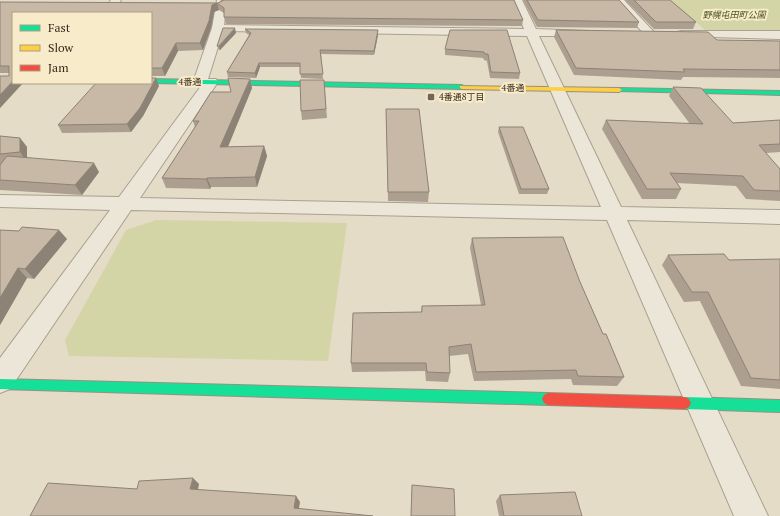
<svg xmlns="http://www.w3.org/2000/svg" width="780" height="516" font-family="'PT Serif','Noto Sans JP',serif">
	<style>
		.green { fill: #d4d5a7 }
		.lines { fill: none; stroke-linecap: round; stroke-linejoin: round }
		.street-casing { stroke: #a8a091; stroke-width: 2 }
		.fast-casing { stroke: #989081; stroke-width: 2 }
		.slow-casing { stroke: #989081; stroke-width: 2 }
		.jam-casing { stroke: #989081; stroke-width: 2 }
		.street { fill: #ece6d9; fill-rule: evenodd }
		.fast { fill: #16e098; fill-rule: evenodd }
		.slow { fill: #ffcf43; fill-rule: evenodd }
		.jam { fill: #f24e42; fill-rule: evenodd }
		.wall { fill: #ac9f90 }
		.shaded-wall { fill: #8c8275 }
		.building { fill: #c8b9a7; stroke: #8c8275 }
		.poi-dot { fill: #746756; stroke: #f8ebca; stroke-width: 1.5 }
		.labels { text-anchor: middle; stroke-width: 4; stroke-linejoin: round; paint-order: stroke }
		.far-park-label { font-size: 9px; font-style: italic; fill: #47551e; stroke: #f8ebca }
		.far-street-label { font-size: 9px; fill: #372819; stroke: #f8ebca }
		.far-poi-label { font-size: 9px; fill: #372819; stroke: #f8ebca; text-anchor: start }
	</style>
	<rect width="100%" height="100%" fill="#e4dcc7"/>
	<g class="green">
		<polygon points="670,0 780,0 780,32 705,30"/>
		<polygon points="156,220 347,223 328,361 69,356 65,340 126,230"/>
	</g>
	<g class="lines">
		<g class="street-casing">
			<g id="street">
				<polygon points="111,0 121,0 117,6 113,7 108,4"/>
				<path d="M217,0H227L224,25L524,29L512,0H522L536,29L589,31L591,33L589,35L585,36H539L621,207L780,210V224L627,220L768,516H734L607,220L131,210L10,389L0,393V358L110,210L0,207V195L119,197L201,86L195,85L193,82L212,28ZM223,31L527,36L601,207L140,198L218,82L216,79H208Z"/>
				<polygon points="613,0 624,0 654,32 656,34 654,36 646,36"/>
				<polygon points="681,31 780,31 780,39 677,36 675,34 677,32"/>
			</g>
		</g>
		<g class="fast-casing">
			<g id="fast">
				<polygon points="151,79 462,85 465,87 462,89 151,83"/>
				<polygon points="619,88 780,91 780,95 617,91 616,90"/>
				<polygon points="0,379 548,393 552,395 554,399 552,403 548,405 0,389"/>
				<polygon points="685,397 780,400 780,412 685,409 681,407 679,403 681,399"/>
			</g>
		</g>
		<g class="slow-casing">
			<polygon id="slow" points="460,86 619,88 622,90 619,92 462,89 460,88"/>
		</g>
		<g class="jam-casing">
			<polygon id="jam" points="548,393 685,397 689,399 691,403 689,407 685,409 548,405 544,403 542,399 544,395"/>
		</g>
		<use href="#street" class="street"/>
		<use href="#fast" class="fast"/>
		<use href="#slow" class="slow"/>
		<use href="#jam" class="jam"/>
	</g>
	<g class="wall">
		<polygon points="110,0 514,0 523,20 522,26 226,24 224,17 224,13 219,10 214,12 211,28 203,50 178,51 165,76 151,76 151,13 13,13 23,83 0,108 0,76 9,76 9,73 0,73 0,2 218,3 221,1 220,0"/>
		<polygon points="523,0 619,0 639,22 637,28 537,27"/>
		<polygon points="625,0 670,0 696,22 693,29 654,29"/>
		<polygon points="245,29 378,30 378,35 374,55 321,54 323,79 301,78 300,67 260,67 256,78 228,77 227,72 249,35 246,33"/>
		<polygon points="450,30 520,73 519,79 490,78 487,61 484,60 483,58 445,55 445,49"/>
		<polygon points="556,30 717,40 780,41 780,78 683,77 681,80 574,75 554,37"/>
		<polygon points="236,33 220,50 219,50 217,46"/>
		<polygon points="250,79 252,88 228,147 264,146 267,156 257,187 211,187 210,189 166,188 162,178 195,127 193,121 231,92"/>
		<polygon points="324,80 327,118 302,120 301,111"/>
		<polygon points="159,86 143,116 131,132 62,133 58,125"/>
		<polygon points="673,87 733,123 780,120 780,152 766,153 780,169 780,201 746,199 736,186 677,183 681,189 676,199 642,199 602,129 606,120 690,124 669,96"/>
		<polygon points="386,109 429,192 428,202 388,201"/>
		<polygon points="499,127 549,189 547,194 519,194 498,132"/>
		<polygon points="0,136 20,138 27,147 27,158 99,172 82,195 0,190 0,165 1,164 0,164"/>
		<polygon points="0,230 67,239 34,279 27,278 0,325"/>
		<polygon points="472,238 580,282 603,334 624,377 617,386 573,385 571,379 474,381 468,354 449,356 450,373 448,382 426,381 425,371 352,372 351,363 421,312 422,306 481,305 470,248"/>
		<polygon points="668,255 729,260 780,259 780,389 741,386 700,301 684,302 662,265"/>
		<polygon points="412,485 455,516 411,516"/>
		<polygon points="500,495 582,516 499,516 496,501"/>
	</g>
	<g class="shaded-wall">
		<polygon points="217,3 219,10 214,12 211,28 203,50 200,43 212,5"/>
		<polygon points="235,28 236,33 220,50 219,46"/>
		<polygon points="378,30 378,35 374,55 374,51"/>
		<polygon points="176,43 178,51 165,76 162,68"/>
		<polygon points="259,63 260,67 256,78 255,73"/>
		<polygon points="156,78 159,86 143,116 131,132 127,124"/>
		<polygon points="250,79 252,88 224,156 220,147"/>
		<polygon points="13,81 13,83 23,83 0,108 0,95"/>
		<polygon points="20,138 27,147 27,162 20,152"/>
		<polygon points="264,146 267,156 257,187 255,177"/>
		<polygon points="94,163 99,172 82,195 75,185"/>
		<polygon points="207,178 211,187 210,189 206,179"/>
		<polygon points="59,230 67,239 34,279 25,269"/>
		<polygon points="18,268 27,278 0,325 0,298"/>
		<polygon points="193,478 199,484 197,495 190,489"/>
		<polygon points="296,496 300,502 298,514 294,508"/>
	</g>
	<g class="building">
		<polygon points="224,0 514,0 523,20 224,17 224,8 217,3 212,5 209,21 200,43 176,43 162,68 151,68 151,13 13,13 13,81 0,95 0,76 9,76 9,66 0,66 0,2 218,3"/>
		<polygon points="527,0 619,0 639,22 538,20"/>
		<polygon points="634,0 670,0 696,22 656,22"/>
		<polygon points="223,28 235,28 219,46 217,46"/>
		<polygon points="245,29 378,30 374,51 320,50 323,74 300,74 300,63 259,63 255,73 227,72 251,33"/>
		<polygon points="450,30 507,30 520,73 491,72 488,54 485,54 484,52 445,49"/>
		<polygon points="556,30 708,32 717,40 780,41 780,70 683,69 685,72 576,68"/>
		<polygon points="151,78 156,78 140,108 127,124 58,125 96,83 151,83"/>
		<polygon points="228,78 250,79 220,147 264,146 255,177 207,178 206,179 162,178 199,121 193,121 211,92 231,92"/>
		<polygon points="300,80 324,80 326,109 301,111"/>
		<polygon points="673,87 701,88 733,123 780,120 780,144 759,145 780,169 780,191 754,190 743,176 670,173 681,189 647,189 606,120 703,124"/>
		<polygon points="386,109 419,109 429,192 388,192"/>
		<polygon points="499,127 523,127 549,189 521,189"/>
		<polygon points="0,136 20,138 20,152 0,154"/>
		<polygon points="7,156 94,163 75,185 0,180 0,165"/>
		<polygon points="22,227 59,230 25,269 18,268 0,298 0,230 19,231"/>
		<polygon points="563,237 580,282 603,334 606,334 624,377 578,376 576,370 476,372 471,344 449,347 450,373 427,372 426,363 351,363 353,313 422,312 422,306 485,305 472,238"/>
		<polygon points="724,254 729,260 780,259 780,380 751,378 708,292 692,292 668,255"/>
		<polygon points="193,478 190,489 296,496 294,508 373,516 30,516 48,483 137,489 139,481"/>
		<polygon points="412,485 454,489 455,516 411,516"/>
		<polygon points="575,492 582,516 504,516 500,495"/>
	</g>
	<rect class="poi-dot" x="427" y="93" width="8" height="8" rx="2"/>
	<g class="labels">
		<g class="far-park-label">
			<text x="734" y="18">野幌屯田町公園</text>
		</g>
		<g class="far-street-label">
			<text transform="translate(190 82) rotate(1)" y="3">4番通</text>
			<text transform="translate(513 88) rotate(1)" y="3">4番通</text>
		</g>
		<g class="far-poi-label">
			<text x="439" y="100">4番通8丁目</text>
		</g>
	</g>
	<rect x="12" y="12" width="140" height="72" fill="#f8ebca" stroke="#ab9d83"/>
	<rect x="20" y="25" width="20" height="6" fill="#16e098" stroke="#ab9d83"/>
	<text x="48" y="32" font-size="12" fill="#372819">Fast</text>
	<rect x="20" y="45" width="20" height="6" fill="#ffcf43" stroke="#ab9d83"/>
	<text x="48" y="52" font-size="12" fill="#372819">Slow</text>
	<rect x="20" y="65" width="20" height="6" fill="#f24e42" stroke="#ab9d83"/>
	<text x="48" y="72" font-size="12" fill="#372819">Jam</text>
</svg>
